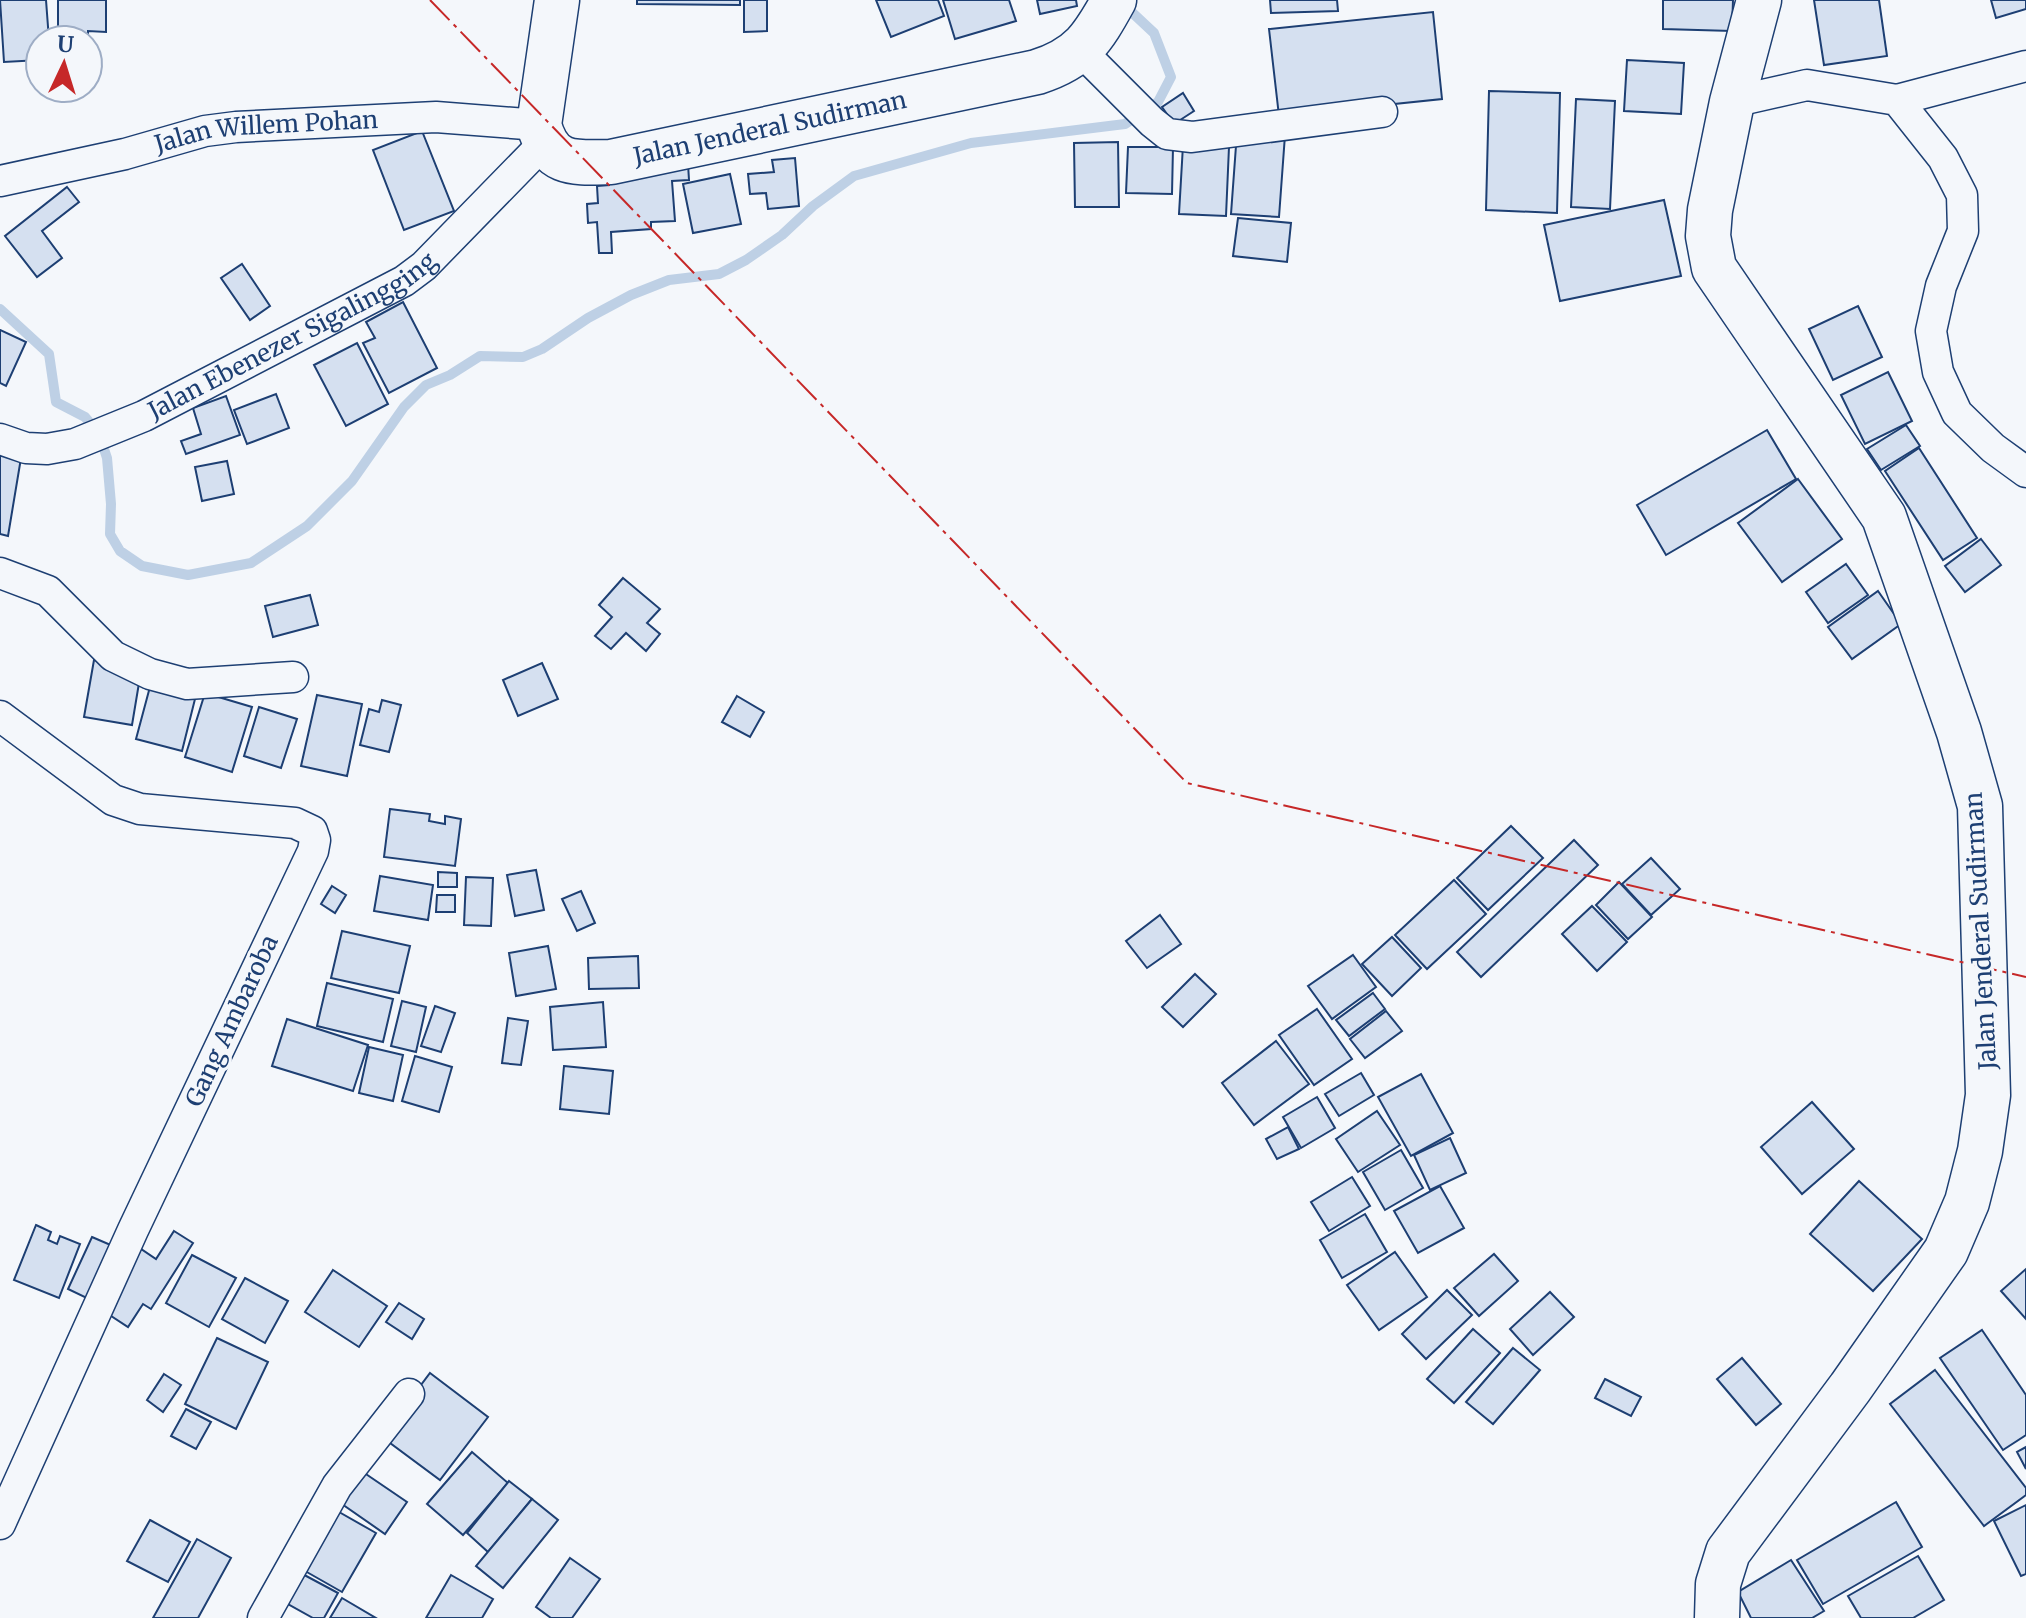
<svg xmlns="http://www.w3.org/2000/svg" width="2026" height="1618" font-family="Merriweather,serif">
	<style>
		.lines { fill: none; stroke-linecap: round; stroke-linejoin: round }
		.stream { stroke: #bed0e5; stroke-width: 10 }
		.building { fill: #d5e0f0; stroke: #1d3f73; stroke-width: 2 }
		.minor-casing { stroke: #1d3f73; stroke-width: 33 }
		.secondary-casing { stroke: #1d3f73; stroke-width: 47 }
		.minor { stroke: #f4f7fb; stroke-width: 30 }
		.secondary { stroke: #f4f7fb; stroke-width: 44 }
		.power { stroke: #c62828; stroke-width: 2; stroke-dasharray: 28 6 4 6; stroke-linecap: butt }
		.labels { text-anchor: middle; stroke-width: 6; stroke-linejoin: round; paint-order: stroke }
		.street-label { font-size: 24px; fill: #1d3f73; stroke: #f4f7fb }
	</style>
	<rect width="100%" height="100%" fill="#f4f7fb"/>
	<g class="lines">
		<polyline class="stream" points="0,309 49,354 56,402 85,417 99,434 107,458 111,504 110,534 120,551 142,566 188,575 251,563 307,526 352,481 404,407 426,385 450,375 480,356 523,357 542,349 588,318 631,295 669,280 719,274 746,260 782,235 813,206 854,176 971,143 1125,124 1158,102 1171,77 1154,33 1123,4"/>
	</g>
	<g class="building">
		<polygon points="0,0 46,0 49,40 40,40 40,60 4,62"/>
		<polygon points="58,0 106,0 106,32 88,31 88,42 88,40 58,40"/>
		<polygon points="637,0 740,0 740,5 637,4"/>
		<polygon points="744,0 767,0 767,31 744,32"/>
		<polygon points="876,0 938,0 944,16 891,37"/>
		<polygon points="943,0 1009,0 1016,21 955,39"/>
		<polygon points="1037,0 1076,0 1077,6 1040,14"/>
		<polygon points="1270,0 1337,0 1338,11 1271,13"/>
		<polygon points="1663,0 1733,0 1732,31 1663,29"/>
		<polygon points="1814,0 1879,0 1887,56 1824,65"/>
		<polygon points="1991,0 2026,0 2026,9 1996,18"/>
		<polygon points="1433,12 1442,99 1279,116 1269,29"/>
		<polygon points="1627,60 1684,63 1681,114 1624,111"/>
		<polygon points="1489,91 1560,93 1557,213 1486,210"/>
		<polygon points="1183,93 1194,111 1174,124 1162,107"/>
		<polygon points="1576,99 1615,101 1610,209 1571,207"/>
		<polygon points="422,131 454,211 404,230 373,150"/>
		<polygon points="1237,132 1285,135 1279,217 1231,214"/>
		<polygon points="1118,142 1119,207 1075,207 1074,143"/>
		<polygon points="1183,145 1229,147 1226,216 1179,214"/>
		<polygon points="1128,147 1173,147 1172,194 1126,193"/>
		<polygon points="795,158 799,206 768,209 766,193 750,194 748,174 774,172 772,160"/>
		<polygon points="688,164 689,180 672,181 675,221 651,222 651,229 611,232 612,253 599,253 597,222 588,223 587,204 598,203 597,186 609,185 608,169"/>
		<polygon points="730,174 741,224 693,233 683,184"/>
		<polygon points="67,187 79,202 42,231 62,258 37,277 5,236"/>
		<polygon points="1664,200 1681,276 1560,301 1544,225"/>
		<polygon points="1238,218 1291,223 1287,262 1233,256"/>
		<polygon points="242,264 270,306 250,320 221,278"/>
		<polygon points="403,302 437,368 389,393 363,343 375,338 366,322"/>
		<polygon points="1858,306 1882,357 1833,380 1809,329"/>
		<polygon points="0,330 26,342 6,386 0,383"/>
		<polygon points="357,343 388,404 346,426 314,365"/>
		<polygon points="1888,372 1912,421 1865,444 1841,395"/>
		<polygon points="276,394 289,428 247,444 234,410"/>
		<polygon points="226,396 240,435 186,454 181,441 201,434 193,408"/>
		<polygon points="1906,425 1920,446 1881,470 1867,449"/>
		<polygon points="1767,430 1796,479 1666,555 1637,505"/>
		<polygon points="0,448 22,452 8,536 0,534"/>
		<polygon points="1919,448 1977,538 1943,560 1885,471"/>
		<polygon points="227,461 234,494 202,501 195,467"/>
		<polygon points="1798,479 1842,539 1782,582 1738,523"/>
		<polygon points="1981,539 2001,565 1965,592 1945,566"/>
		<polygon points="1846,564 1868,595 1828,623 1806,592"/>
		<polygon points="623,578 660,609 647,623 660,634 646,651 626,633 611,649 595,636 612,617 599,605"/>
		<polygon points="1878,591 1901,624 1852,659 1828,627"/>
		<polygon points="310,595 318,625 273,637 265,606"/>
		<polygon points="94,660 117,664 140,677 132,725 84,717"/>
		<polygon points="542,663 558,699 518,716 503,680"/>
		<polygon points="151,683 196,695 182,751 136,739"/>
		<polygon points="205,693 252,707 232,772 185,757"/>
		<polygon points="317,695 362,704 347,776 301,766"/>
		<polygon points="737,696 764,712 750,737 722,722"/>
		<polygon points="382,700 401,705 389,752 360,745 369,709 379,712"/>
		<polygon points="259,707 297,719 281,768 244,756"/>
		<polygon points="390,809 430,814 429,821 445,824 445,816 461,819 455,866 384,857"/>
		<polygon points="1511,826 1543,858 1488,910 1457,878"/>
		<polygon points="1574,840 1598,865 1481,977 1457,952"/>
		<polygon points="1651,858 1680,889 1651,915 1622,884"/>
		<polygon points="536,870 544,910 515,916 507,875"/>
		<polygon points="438,872 457,873 457,887 438,887"/>
		<polygon points="380,876 433,885 428,920 374,911"/>
		<polygon points="466,877 493,878 491,926 464,925"/>
		<polygon points="1454,880 1486,914 1427,969 1395,935"/>
		<polygon points="1619,882 1652,917 1628,939 1596,905"/>
		<polygon points="332,886 346,895 335,913 321,904"/>
		<polygon points="581,891 595,923 577,931 562,899"/>
		<polygon points="437,895 455,895 455,912 436,912"/>
		<polygon points="1592,906 1627,942 1597,971 1562,934"/>
		<polygon points="1160,915 1181,944 1147,968 1126,941"/>
		<polygon points="342,931 410,946 399,993 331,978"/>
		<polygon points="1392,937 1421,968 1392,996 1362,964"/>
		<polygon points="548,946 556,989 516,996 509,953"/>
		<polygon points="1353,955 1376,987 1332,1019 1308,986"/>
		<polygon points="638,956 639,988 589,989 588,958"/>
		<polygon points="1195,974 1216,994 1183,1027 1162,1007"/>
		<polygon points="327,983 393,999 383,1042 317,1026"/>
		<polygon points="1373,993 1385,1009 1349,1036 1336,1020"/>
		<polygon points="402,1001 426,1007 416,1052 391,1046"/>
		<polygon points="603,1002 606,1047 553,1050 550,1007"/>
		<polygon points="435,1006 455,1013 441,1052 421,1046"/>
		<polygon points="1317,1009 1352,1059 1314,1085 1279,1035"/>
		<polygon points="1386,1011 1402,1031 1365,1058 1350,1039"/>
		<polygon points="508,1018 528,1021 521,1065 502,1063"/>
		<polygon points="287,1019 368,1045 353,1091 272,1066"/>
		<polygon points="1276,1041 1309,1084 1254,1125 1222,1083"/>
		<polygon points="369,1047 403,1055 393,1101 359,1093"/>
		<polygon points="415,1056 452,1067 439,1112 402,1101"/>
		<polygon points="564,1066 613,1071 609,1114 560,1109"/>
		<polygon points="1361,1073 1374,1095 1339,1116 1325,1094"/>
		<polygon points="1421,1074 1453,1133 1411,1156 1378,1097"/>
		<polygon points="1317,1097 1335,1128 1301,1148 1283,1117"/>
		<polygon points="1812,1102 1854,1149 1802,1194 1761,1147"/>
		<polygon points="1377,1111 1400,1145 1358,1172 1336,1139"/>
		<polygon points="1288,1127 1299,1149 1277,1159 1266,1139"/>
		<polygon points="1450,1138 1466,1173 1430,1190 1414,1155"/>
		<polygon points="1401,1150 1423,1188 1385,1210 1363,1172"/>
		<polygon points="1352,1177 1370,1206 1329,1231 1311,1202"/>
		<polygon points="1859,1181 1922,1239 1873,1291 1810,1234"/>
		<polygon points="1440,1186 1464,1228 1418,1253 1394,1211"/>
		<polygon points="1365,1214 1387,1252 1342,1278 1320,1240"/>
		<polygon points="36,1225 51,1232 48,1240 57,1244 60,1236 80,1244 59,1298 14,1280"/>
		<polygon points="174,1231 193,1243 151,1309 143,1304 128,1327 102,1310 141,1249 156,1259"/>
		<polygon points="92,1237 120,1249 95,1302 68,1289"/>
		<polygon points="1395,1252 1427,1297 1379,1330 1347,1285"/>
		<polygon points="1494,1254 1518,1281 1479,1316 1454,1288"/>
		<polygon points="192,1255 236,1278 209,1327 166,1303"/>
		<polygon points="2026,1269 2026,1319 2001,1291"/>
		<polygon points="333,1270 387,1306 359,1347 305,1312"/>
		<polygon points="245,1278 288,1301 265,1343 222,1319"/>
		<polygon points="1447,1290 1472,1315 1426,1359 1402,1334"/>
		<polygon points="1550,1292 1574,1317 1533,1355 1510,1329"/>
		<polygon points="399,1303 424,1319 412,1339 386,1322"/>
		<polygon points="1473,1329 1500,1353 1454,1403 1427,1379"/>
		<polygon points="1982,1330 2026,1395 2026,1435 2003,1450 1940,1358"/>
		<polygon points="217,1338 268,1362 236,1429 185,1404"/>
		<polygon points="1513,1348 1540,1370 1493,1424 1466,1402"/>
		<polygon points="1742,1358 1781,1404 1756,1425 1717,1379"/>
		<polygon points="1935,1370 2026,1488 2026,1495 1984,1526 1890,1404"/>
		<polygon points="430,1373 488,1417 440,1480 382,1437"/>
		<polygon points="164,1374 181,1385 163,1412 147,1400"/>
		<polygon points="1605,1379 1641,1397 1631,1416 1595,1398"/>
		<polygon points="186,1409 211,1422 196,1449 171,1436"/>
		<polygon points="2026,1447 2026,1469 2017,1452"/>
		<polygon points="472,1452 508,1483 463,1535 427,1504"/>
		<polygon points="360,1470 407,1502 385,1534 339,1502"/>
		<polygon points="509,1481 532,1499 488,1552 467,1533"/>
		<polygon points="532,1499 558,1520 503,1588 476,1566"/>
		<polygon points="1896,1502 1922,1547 1823,1604 1797,1560"/>
		<polygon points="2026,1505 2026,1574 2021,1576 1994,1521"/>
		<polygon points="332,1508 376,1533 342,1592 298,1567"/>
		<polygon points="150,1520 190,1542 168,1582 127,1561"/>
		<polygon points="197,1539 231,1558 198,1618 153,1618"/>
		<polygon points="1918,1556 1944,1600 1913,1618 1861,1618 1848,1596"/>
		<polygon points="570,1558 600,1579 572,1618 551,1618 536,1607"/>
		<polygon points="1791,1560 1824,1611 1812,1618 1751,1618 1738,1592"/>
		<polygon points="295,1570 338,1593 324,1618 313,1618 279,1599"/>
		<polygon points="451,1575 493,1599 482,1618 426,1618"/>
		<polygon points="342,1598 376,1618 330,1618"/>
	</g>
	<g class="lines">
		<g class="minor-casing">
			<g id="minor">
				<polyline points="1081,51 1152,122 1167,134 1192,137 1382,112"/>
				<polyline points="1897,100 2026,66"/>
				<polyline points="1732,102 1807,85 1897,100 1943,158 1962,195 1963,231 1941,286 1931,331 1938,372 1957,413 1993,448 2026,472"/>
				<path id="s1" d="M0,181L125,154L205,131L236,127L436,117L539,125"/>
				<path id="s2" d="M0,439L26,448L47,449L75,444L144,416L404,281L424,266L544,143"/>
				<polyline points="0,573 48,591 113,656 150,674 187,684 293,677"/>
				<polyline points="0,716 113,800 140,809 295,823 312,831 315,840 313,851 133,1230 0,1524"/>
				<polyline points="263,1618 337,1486 409,1394"/>
			</g>
		</g>
		<g class="secondary-casing">
			<g id="secondary">
				<path id="s3" d="M557,0L539,125C550,166 573,163 611,162L1037,72C1081,58 1093,38 1114,0"/>
				<polyline points="1717,1618 1718,1584 1728,1552 1850,1388 1946,1251 1967,1202 1980,1151 1988,1095 1980,806 1959,732 1884,517 1714,268 1708,236 1710,210 1732,102 1759,0"/>
			</g>
		</g>
		<use href="#minor" class="minor"/>
		<use href="#secondary" class="secondary"/>
		<polyline class="power" points="430,0 1187,783 2026,977"/>
	</g>
	<g class="labels">
		<g class="street-label">
			<text dy="8" stroke="none"><textPath href="#s3" startOffset="380">Jalan Jenderal Sudirman</textPath></text>
			<text dy="8" stroke="none"><textPath href="#s1" startOffset="272">Jalan Willem Pohan</textPath></text>
			<text dy="8" stroke="none"><textPath href="#s2" startOffset="320">Jalan Ebenezer Sigalingging</textPath></text>
			<text transform="translate(1981 931) rotate(-93)" y="8">Jalan Jenderal Sudirman</text>
			<text transform="translate(232 1021) rotate(-65)" y="8">Gang Ambaroba</text>
		</g>
	</g>
	<g transform="translate(64 64) rotate(4)"><circle r="38" fill="#f4f7fb" stroke="#9eadc5" stroke-width="2"/>
	<path d="M0-6L14 30L0 20L-14 30Z" fill="#c62828"/>
	<text y="-12" font-size="22" font-weight="bold" text-anchor="middle" fill="#1d3f73">U</text>
	</g>
</svg>
